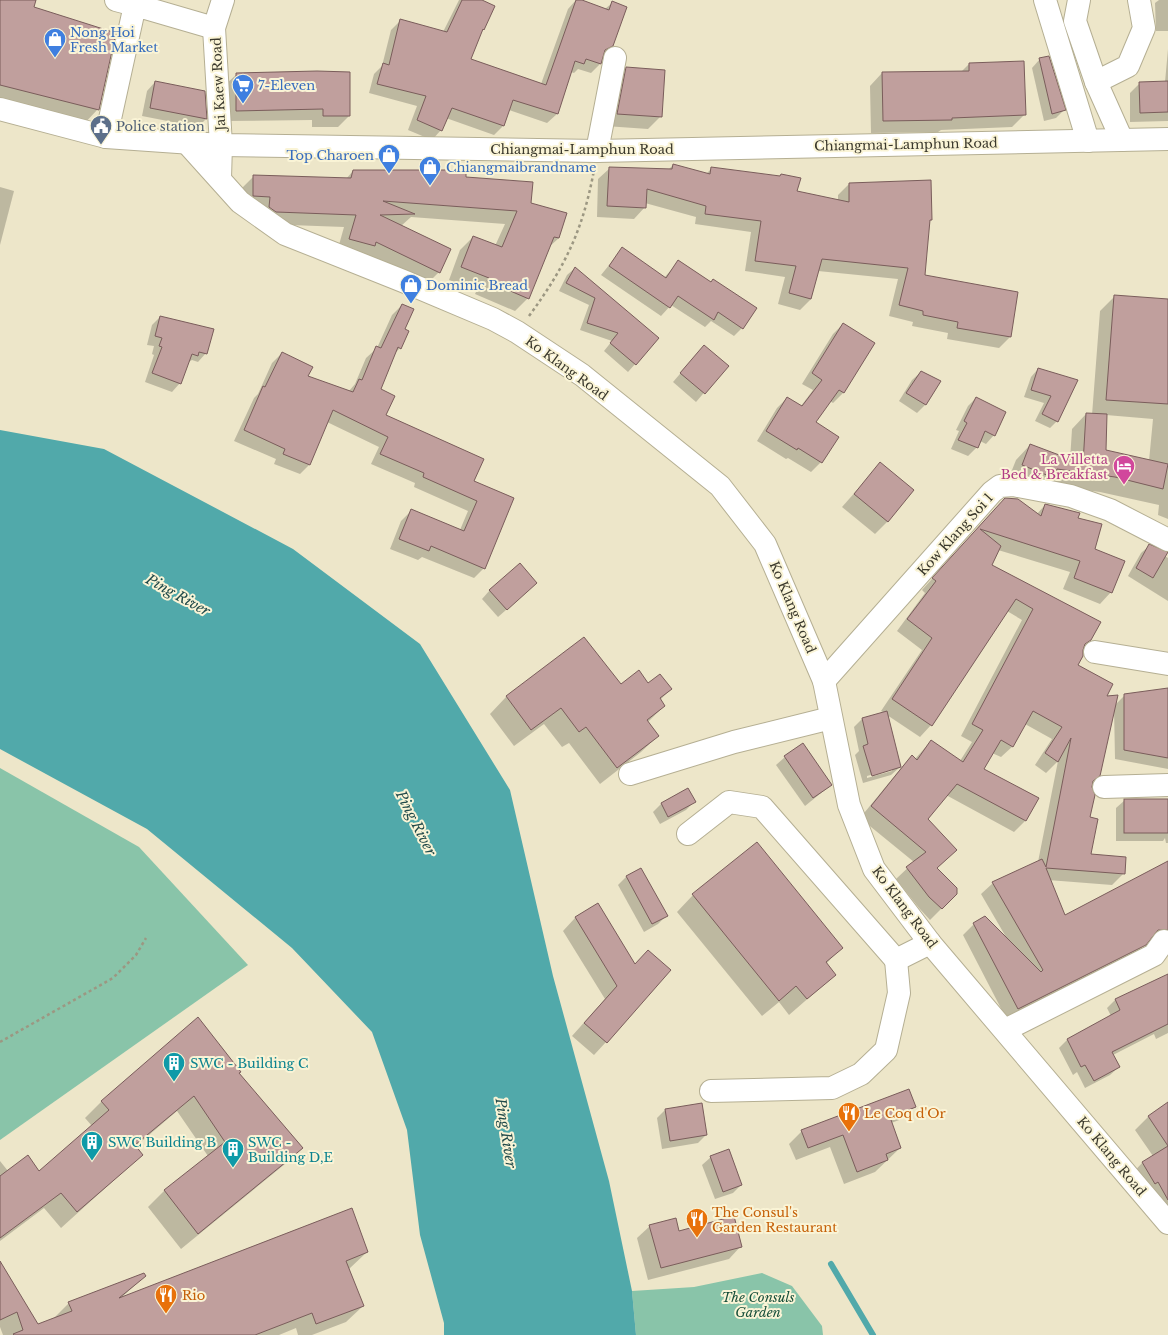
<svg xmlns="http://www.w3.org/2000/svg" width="1168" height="1335" font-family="'Libre Baskerville',serif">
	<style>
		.green { fill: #89c4a9 }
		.water { fill: #51a9aa }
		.shadow { fill: #0003; fill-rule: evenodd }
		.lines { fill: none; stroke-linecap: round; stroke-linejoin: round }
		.stream { stroke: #51a9aa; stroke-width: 6 }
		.building { fill: #c09f9d; stroke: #7a5d5b }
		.minor-casing { stroke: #b5af93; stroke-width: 24 }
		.major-casing { stroke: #b5af93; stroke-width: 24 }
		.path { stroke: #9c9782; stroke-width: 2.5; stroke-dasharray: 3 3; stroke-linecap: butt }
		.minor { stroke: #fff; stroke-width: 22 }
		.major { stroke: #fff; stroke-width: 22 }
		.labels { text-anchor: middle; stroke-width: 4; stroke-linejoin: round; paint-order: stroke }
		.shop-label { font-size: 13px; fill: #366cbe; stroke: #faf4d6; text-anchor: start }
		.street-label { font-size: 13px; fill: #3b392d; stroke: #faf4d6 }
		.service-label { font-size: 13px; fill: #4e5e75; stroke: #faf4d6; text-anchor: start }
		.hotel-label { font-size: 13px; fill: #b23c85; stroke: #faf4d6; text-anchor: end }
		.culture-label { font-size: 13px; fill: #0d838f; stroke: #faf4d6; text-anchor: start }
		.food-label { font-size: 13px; fill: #c56008; stroke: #faf4d6; text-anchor: start }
		.park-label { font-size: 13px; font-style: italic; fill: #174f3a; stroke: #faf4d6 }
		.water-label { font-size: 14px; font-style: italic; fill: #214a4a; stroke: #faf4d6 }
	</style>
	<rect width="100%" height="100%" fill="#ede6c9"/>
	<g class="green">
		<polygon points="0,768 139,847 248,965 0,1140"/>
		<polygon points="762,1273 792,1286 822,1326 823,1335 636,1335 632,1291 694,1287"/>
	</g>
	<polygon class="water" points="0,430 104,449 293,549 420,644 510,790 553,976 609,1181 632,1291 636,1335 444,1335 444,1323 420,1235 407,1130 372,1032 292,948 147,829 0,749"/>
	<g class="shadow">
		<polygon points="0,0 35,0 33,7 98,109 82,126 0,105"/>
		<polygon points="459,0 480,0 483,29 480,32 470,59 541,84 568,9 576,0 605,9 612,3 613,45 603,55 600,64 591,73 578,69 574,73 571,72 557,114 547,123 509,110 503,126 494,135 446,118 441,130 432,140 408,130 417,106 369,93 374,74 382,66 391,30 401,20 443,32"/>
		<polygon points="1159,0 1168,0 1168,31 1156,31 1155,3"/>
		<polygon points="1168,49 1168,121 1130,122 1130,93 1140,83 1165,82"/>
		<polygon points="1040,59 1064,110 1056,118 1044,121 1032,68"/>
		<polygon points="969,64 1025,114 1012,127 941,130 938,132 871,133 870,86 882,73 961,72"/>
		<polygon points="626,68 661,116 648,129 605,126 614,80"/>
		<polygon points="237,74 349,116 338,127 312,127 312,120 225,121 225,85"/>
		<polygon points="155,82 206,119 198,127 142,116 147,91"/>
		<polygon points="673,165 706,174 711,169 796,192 838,201 838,195 849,184 931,220 929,221 924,276 1017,293 1010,337 999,348 947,339 948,333 912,326 913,322 889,316 898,279 818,271 811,299 800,310 778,304 785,277 745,271 751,232 695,224 696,217 645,203 645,207 634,219 597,217 598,179 610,168 668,170"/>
		<polygon points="353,171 465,178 530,204 565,213 559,238 549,247 528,298 515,311 475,294 477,290 449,280 460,250 473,237 495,246 505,224 411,217 401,226 439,272 426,285 337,252 344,227 263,224 241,189 254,176 346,179"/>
		<polygon points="0,187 14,191 0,245"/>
		<polygon points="623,248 664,278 679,261 742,328 734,336 711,321 705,327 671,305 661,316 601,275"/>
		<polygon points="575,268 658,338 628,372 604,351 612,341 580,330 589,305 559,291 567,275"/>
		<path d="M1115,296L1168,300V519L1158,515L1159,505L1100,492L1008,480L1016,460L1030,445L1070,460L1072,429L1086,414L1092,415L1100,311ZM1106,415L1153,419L1149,461L1104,450Z"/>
		<polygon points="402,305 404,330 400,348 395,353 380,390 385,415 473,482 513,498 484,568 474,578 422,557 418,560 390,549 401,521 411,511 460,530 468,511 414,487 415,483 371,464 379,447 327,422 310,464 300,474 274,464 276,459 234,441 254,398 258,394 272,363 282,353 307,377 349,391 355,384 366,358 377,348 392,315"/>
		<polygon points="160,317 206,353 198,362 192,360 187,363 180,383 172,392 145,382 154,355 152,354 154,346 147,345 152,325"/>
		<polygon points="843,324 874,344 843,393 833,403 830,401 815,422 821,462 811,472 788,458 786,459 757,441 777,408 787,398 801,406 813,390 802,384 833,334"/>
		<polygon points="704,346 727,366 696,402 673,382"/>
		<polygon points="1038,369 1077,381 1057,421 1050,428 1035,421 1044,403 1024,397 1031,377"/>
		<polygon points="921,372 940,381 925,405 917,413 899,401 912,380"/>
		<polygon points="976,398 1005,412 994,435 986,444 980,441 977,447 968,456 951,449 959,431 956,430 968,406"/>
		<polygon points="880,464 888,521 875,534 842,507"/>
		<path d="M1045,505L1077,519L1094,550L1111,592L1100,604L1063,589L1070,572L998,550L991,565L1090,640L1083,647L1077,665L1106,698L1115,705L1125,695L1168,689V769L1115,759L1114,708L1092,782L1089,818L1090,855L1124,873L1112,885L1048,880L1064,916L1168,862V938L1149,940L1133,956L1007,1020L963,935L974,924L1006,937L981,894L993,883L1038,862L1058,761L1046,773L1035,765L1052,739L1025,724L1013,746L1001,757L992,753L982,769L1025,821L1014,832L946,795L927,819L955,850L936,869L956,894L930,920L919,908L896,879L914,862L860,818L901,768L912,757L915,759L931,741L960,761L972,742L961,736L1022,620L1007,611L931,725L920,737L887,715L900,767L891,775L863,783L855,755L859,751L854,727L862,719L885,713L881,711L922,650L897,631L925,593L922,590L993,511L1037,514ZM892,769V771L867,778V776Z"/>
		<polygon points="1149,546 1168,558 1168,601 1128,576 1141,553"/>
		<polygon points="490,590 528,591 498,617 482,599"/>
		<polygon points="584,638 620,685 648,684 671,689 660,700 664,706 648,722 658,736 641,752 600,784 569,743 562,747 544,724 514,746 490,714 506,697"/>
		<polygon points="785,757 831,785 805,806 776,765"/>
		<polygon points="688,789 694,802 686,810 660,824 653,812 661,804"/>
		<polygon points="1125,800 1168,800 1168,843 1166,843 1165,838 1163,841 1116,841 1116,808"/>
		<polygon points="641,869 667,915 658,924 644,932 618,885 626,877"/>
		<polygon points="693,895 841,948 826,964 835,975 789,1015 779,1002 762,1016 677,912"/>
		<polygon points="598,904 634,965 606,1042 594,1055 572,1036 605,999 563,931 575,918"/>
		<polygon points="1168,984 1168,1033 1156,1039 1154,1034 1113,1055 1119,1067 1110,1075 1085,1088 1077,1072 1073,1075 1059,1048 1067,1040 1111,1016 1107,1008 1116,999"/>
		<polygon points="198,1019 238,1073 301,1148 285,1164 181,1249 148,1207 164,1191 208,1156 177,1111 135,1147 142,1155 61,1228 44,1208 0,1241 0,1161 8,1171 39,1172 92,1126 85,1118 101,1102"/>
		<polygon points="1168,1103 1168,1215 1129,1177 1142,1163 1153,1156 1135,1130 1148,1117"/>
		<polygon points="915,1106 902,1119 891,1123 900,1148 875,1172 844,1184 830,1147 796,1160 789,1144 802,1131"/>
		<polygon points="665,1110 706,1135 698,1143 662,1149 657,1118"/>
		<polygon points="711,1157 741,1185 733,1193 715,1199 702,1165"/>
		<polygon points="650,1226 679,1232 741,1246 729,1259 648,1280 637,1238"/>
		<polygon points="367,1252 349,1269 363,1306 346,1322 312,1335 298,1335 296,1328 279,1335 3,1335 0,1327 0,1263 38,1325 53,1319 69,1303 145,1276 122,1297"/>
	</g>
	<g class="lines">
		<polyline class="stream" points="831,1264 873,1335"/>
	</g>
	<g class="building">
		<polygon points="0,0 36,0 34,7 116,33 99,110 0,85"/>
		<polygon points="462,0 482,0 495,6 484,30 483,29 471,59 546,85 576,0 582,0 609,10 612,1 627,7 613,46 605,50 601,64 586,59 584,64 575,61 558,114 513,100 504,126 452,108 442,131 417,120 426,96 377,84 383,63 389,65 400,19 447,32"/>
		<polygon points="1049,56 1066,110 1052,114 1039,58"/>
		<polygon points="1024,61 1026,115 952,118 952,120 883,121 882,72 969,71 969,63"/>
		<polygon points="626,67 665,70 662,117 617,114"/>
		<polygon points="317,71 350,72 350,116 323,116 323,109 236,111 236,73"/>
		<polygon points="155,81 205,91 207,119 150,108"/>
		<polygon points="1168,81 1168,112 1140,113 1139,82"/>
		<polygon points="673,164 710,174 711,167 780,176 781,174 801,178 797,191 849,202 849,183 931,180 932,220 930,220 925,275 1018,292 1011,337 957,328 958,322 923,315 923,311 899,305 908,268 822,259 811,299 789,293 796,266 755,261 761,221 705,214 706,206 647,189 646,208 607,206 609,167 672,169"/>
		<polygon points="353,170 466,170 466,177 533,182 531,203 567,213 559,238 554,237 529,299 487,281 489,278 461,267 473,236 502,247 517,211 383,201 415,214 380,215 451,249 440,273 376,242 375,246 349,239 356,215 276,212 269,207 270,197 253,196 253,175 351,178"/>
		<polygon points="622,247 666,278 678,260 711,282 713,279 757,308 743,329 718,312 714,320 678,296 670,308 609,266"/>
		<polygon points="575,267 659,338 636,365 610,343 618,333 587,323 595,298 566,283"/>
		<polygon points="1114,295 1168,299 1168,404 1106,400"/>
		<polygon points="402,304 414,309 405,329 409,331 401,349 398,347 381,389 395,396 386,415 484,459 474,481 514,498 485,569 431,546 429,551 399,539 411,509 464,531 477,501 423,477 424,473 380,454 388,437 333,410 310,465 283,454 285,449 244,430 263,386 265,387 282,352 313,367 308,376 353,392 359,379 362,380 376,346 381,348"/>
		<polygon points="160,316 214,329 207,354 199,352 198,356 192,354 181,384 152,373 162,347 159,346 162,338 155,336"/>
		<polygon points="843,323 875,343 844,393 839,390 816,422 839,437 822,463 798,448 797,450 766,431 787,397 802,406 822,380 812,373"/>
		<polygon points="704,345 729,366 705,394 680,373"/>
		<polygon points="1038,368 1078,380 1058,422 1042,414 1051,396 1031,390"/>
		<polygon points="921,371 941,381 926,405 906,393"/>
		<polygon points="976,397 1006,412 995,436 985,431 978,448 958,440 967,423 964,421"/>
		<polygon points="1086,413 1107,414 1106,450 1168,464 1163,489 1115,477 1057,469 1054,478 1022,465 1030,444 1083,464"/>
		<polygon points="880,462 914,490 888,522 854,494"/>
		<polygon points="1005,498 1018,499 1041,516 1045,504 1080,513 1078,518 1102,524 1095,549 1125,561 1112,593 1074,578 1080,561 980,529 1001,546 992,565 1101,622 1091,640 1085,644 1083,650 1083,656 1078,665 1113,684 1107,696 1118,695 1100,776 1093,781 1092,787 1095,795 1090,817 1098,819 1091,854 1126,857 1125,874 1046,868 1065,915 1168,861 1168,930 1158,930 1146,945 1018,1009 973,923 985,916 1041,972 1043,970 992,882 1042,859 1046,867 1071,738 1058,762 1045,753 1062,727 1033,711 1013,747 1001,740 984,769 1039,798 1026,821 957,784 928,819 957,850 937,868 957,888 957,894 942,909 929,897 906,867 926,852 871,806 912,755 917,760 931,740 963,762 983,730 972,724 1033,609 1016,599 932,726 892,699 932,638 907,619 936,581 932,578"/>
		<polygon points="1149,544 1168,552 1153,578 1136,568"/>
		<polygon points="520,563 537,583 507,610 489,590"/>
		<polygon points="584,637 621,684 639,670 648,683 660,674 672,689 660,698 665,706 647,720 659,736 617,768 586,727 579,732 561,708 531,730 506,696"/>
		<polygon points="1168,688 1168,758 1124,750 1124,694"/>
		<polygon points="887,711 901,767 872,776 863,746 868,744 862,718"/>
		<polygon points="803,743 832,785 813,798 784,756"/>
		<polygon points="688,788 696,802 668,817 661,803"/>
		<rect x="1124" y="799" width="44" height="34"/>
		<polygon points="757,842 843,948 826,962 836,975 807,999 796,986 779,1001 692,894"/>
		<polygon points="641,868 668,916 652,924 626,876"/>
		<polygon points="598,903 635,964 648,950 671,970 607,1043 584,1023 617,986 575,917"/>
		<polygon points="1168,974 1168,1024 1112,1052 1120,1067 1094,1081 1085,1065 1081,1067 1067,1039 1120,1010 1115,999"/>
		<polygon points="198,1017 241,1072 239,1073 303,1148 198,1234 164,1190 225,1142 194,1096 135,1145 143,1155 77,1212 61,1193 0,1238 0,1176 28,1155 39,1171 109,1110 101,1101"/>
		<polygon points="909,1089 916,1107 890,1117 901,1148 886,1154 888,1160 857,1172 843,1135 808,1148 801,1130"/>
		<polygon points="1168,1102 1168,1200 1158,1182 1155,1184 1142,1162 1168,1146 1148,1116"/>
		<polygon points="702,1103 707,1135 670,1141 665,1109"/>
		<polygon points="729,1149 742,1185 723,1192 710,1156"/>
		<polygon points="352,1208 368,1252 346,1261 364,1306 316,1324 312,1313 255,1335 14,1335 13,1334 23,1330 17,1312 0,1320 0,1261 38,1324 72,1311 68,1302 144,1273 146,1276 119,1298"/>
		<polygon points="734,1216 742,1247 661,1268 649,1225 676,1218 679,1231"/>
	</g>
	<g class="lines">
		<g class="minor-casing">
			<g id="minor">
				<polyline points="116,0 135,5"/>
				<polyline points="1045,0 1088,141"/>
				<polyline points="1079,0 1075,21 1096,82 1122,140"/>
				<polyline points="1096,82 1128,66 1144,28 1139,0"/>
				<polyline points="106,137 135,5 214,28"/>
				<polyline points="186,142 240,202 285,234 403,281 493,319 517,332 582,375 720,486 765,544 824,681 849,805 874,869 930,943 1168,1223"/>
				<polyline points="597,151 615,58"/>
				<polyline points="220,178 221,145 214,28 223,0"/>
				<polyline points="1095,652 1168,664"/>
				<polyline points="824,681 992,492 1000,486 1013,485 1071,496 1110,510 1168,540"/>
				<polyline points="630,774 734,742 831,718"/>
				<polyline points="1104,787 1168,785"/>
				<polyline points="688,834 729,802 762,807 896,960 930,943"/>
				<polyline points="1005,1030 1154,955 1164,941"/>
				<polyline points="711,1091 832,1088 861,1074 886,1050 899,993 896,960"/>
			</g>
		</g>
		<g class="major-casing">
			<polyline id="major" points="0,109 106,137 221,145 597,151 1168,139"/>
		</g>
		<g class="path">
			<path d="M529,316C565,267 583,230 594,170"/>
			<polyline points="0,1042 113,978 136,955 146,938"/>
		</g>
		<use href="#minor" class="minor"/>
		<use href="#major" class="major"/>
	</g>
	<defs>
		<g id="shop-pin" transform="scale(1.15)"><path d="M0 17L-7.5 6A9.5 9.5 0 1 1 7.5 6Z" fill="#3f7fe0" stroke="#faf4d6"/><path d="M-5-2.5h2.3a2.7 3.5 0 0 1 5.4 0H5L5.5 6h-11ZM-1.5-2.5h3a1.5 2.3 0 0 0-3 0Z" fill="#fff"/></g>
		<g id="supermarket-pin" transform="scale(1.15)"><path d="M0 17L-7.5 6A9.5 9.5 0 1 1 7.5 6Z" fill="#3f7fe0" stroke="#faf4d6"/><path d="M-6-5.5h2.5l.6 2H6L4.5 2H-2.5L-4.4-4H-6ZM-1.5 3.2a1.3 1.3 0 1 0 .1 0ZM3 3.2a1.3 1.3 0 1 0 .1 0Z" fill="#fff"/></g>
		<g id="civic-pin" transform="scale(1.15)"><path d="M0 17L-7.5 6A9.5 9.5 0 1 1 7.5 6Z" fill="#5c6f8a" stroke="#faf4d6"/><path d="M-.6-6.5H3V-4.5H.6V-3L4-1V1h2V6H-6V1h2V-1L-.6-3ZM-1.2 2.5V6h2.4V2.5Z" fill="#fff"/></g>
		<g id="hotel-pin" transform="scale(1.15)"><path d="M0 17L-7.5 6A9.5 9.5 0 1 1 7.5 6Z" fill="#d1479c" stroke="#faf4d6"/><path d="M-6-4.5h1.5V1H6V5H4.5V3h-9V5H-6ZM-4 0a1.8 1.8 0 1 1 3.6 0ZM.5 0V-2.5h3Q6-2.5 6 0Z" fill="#fff"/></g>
		<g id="building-pin" transform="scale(1.15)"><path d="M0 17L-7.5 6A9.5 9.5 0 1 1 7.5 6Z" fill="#0f9aa8" stroke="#faf4d6"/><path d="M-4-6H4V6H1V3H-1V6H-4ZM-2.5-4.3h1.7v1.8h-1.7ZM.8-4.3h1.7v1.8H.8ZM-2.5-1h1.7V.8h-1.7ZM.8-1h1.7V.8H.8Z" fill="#fff"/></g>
		<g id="restaurant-pin" transform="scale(1.15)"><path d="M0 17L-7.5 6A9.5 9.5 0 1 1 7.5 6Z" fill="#e8710a" stroke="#faf4d6"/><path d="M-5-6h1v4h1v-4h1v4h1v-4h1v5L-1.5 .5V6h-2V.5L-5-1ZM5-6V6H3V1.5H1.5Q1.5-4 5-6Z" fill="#fff"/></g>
	</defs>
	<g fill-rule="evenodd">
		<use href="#shop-pin" x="55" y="39"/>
		<use href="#supermarket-pin" x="243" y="85"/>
		<use href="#civic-pin" x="101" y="126"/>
		<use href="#shop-pin" x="389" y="155"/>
		<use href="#shop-pin" x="430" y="167"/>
		<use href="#shop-pin" x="411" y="285"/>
		<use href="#hotel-pin" x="1124" y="466"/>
		<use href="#building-pin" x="174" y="1063"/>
		<use href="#restaurant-pin" x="849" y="1113"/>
		<use href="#building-pin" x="92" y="1142"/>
		<use href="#building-pin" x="233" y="1149"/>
		<use href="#restaurant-pin" x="697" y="1219"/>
		<use href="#restaurant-pin" x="166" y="1295"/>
	</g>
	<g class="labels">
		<g class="shop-label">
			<text x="70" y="37">Nong Hoi<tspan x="70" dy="15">Fresh Market</tspan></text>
			<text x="258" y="90">7-Eleven</text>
			<text x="374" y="160" text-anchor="end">Top Charoen</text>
			<text x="446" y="172">Chiangmaibrandname</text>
			<text x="426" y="290">Dominic Bread</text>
		</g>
		<g class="street-label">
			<text transform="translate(218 84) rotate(-93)" y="5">Jai Kaew Road</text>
			<text transform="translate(906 144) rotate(-1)" y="5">Chiangmai-Lamphun Road</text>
			<text x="582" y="154">Chiangmai-Lamphun Road</text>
			<text transform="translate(567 368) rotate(36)" y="5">Ko Klang Road</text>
			<text transform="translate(955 534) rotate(-48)" y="5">Kow Klang Soi 1</text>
			<text transform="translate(793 607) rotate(67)" y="5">Ko Klang Road</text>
			<text transform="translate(905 907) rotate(53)" y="5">Ko Klang Road</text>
			<text transform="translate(1112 1156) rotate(50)" y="5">Ko Klang Road</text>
		</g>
		<g class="service-label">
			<text x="116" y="131">Police station</text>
		</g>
		<g class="hotel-label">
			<text x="1108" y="464">La Villetta<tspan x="1108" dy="15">Bed &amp; Breakfast</tspan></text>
		</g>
		<g class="culture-label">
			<text x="190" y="1068">SWC - Building C</text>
			<text x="108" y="1147">SWC Building B</text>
			<text x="248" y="1147">SWC -<tspan x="248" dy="15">Building D,E</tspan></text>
		</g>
		<g class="food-label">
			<text x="864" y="1118">Le Coq d'Or</text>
			<text x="712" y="1217">The Consul's<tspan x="712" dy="15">Garden Restaurant</tspan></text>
			<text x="182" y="1300">Rio</text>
		</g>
		<g class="park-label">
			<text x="758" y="1302">The Consuls<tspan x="758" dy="15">Garden</tspan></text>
		</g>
		<g class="water-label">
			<text transform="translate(178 595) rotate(29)" y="5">Ping River</text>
			<text transform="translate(416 823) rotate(63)" y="5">Ping River</text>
			<text transform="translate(506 1133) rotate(81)" y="5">Ping River</text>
		</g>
	</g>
</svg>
